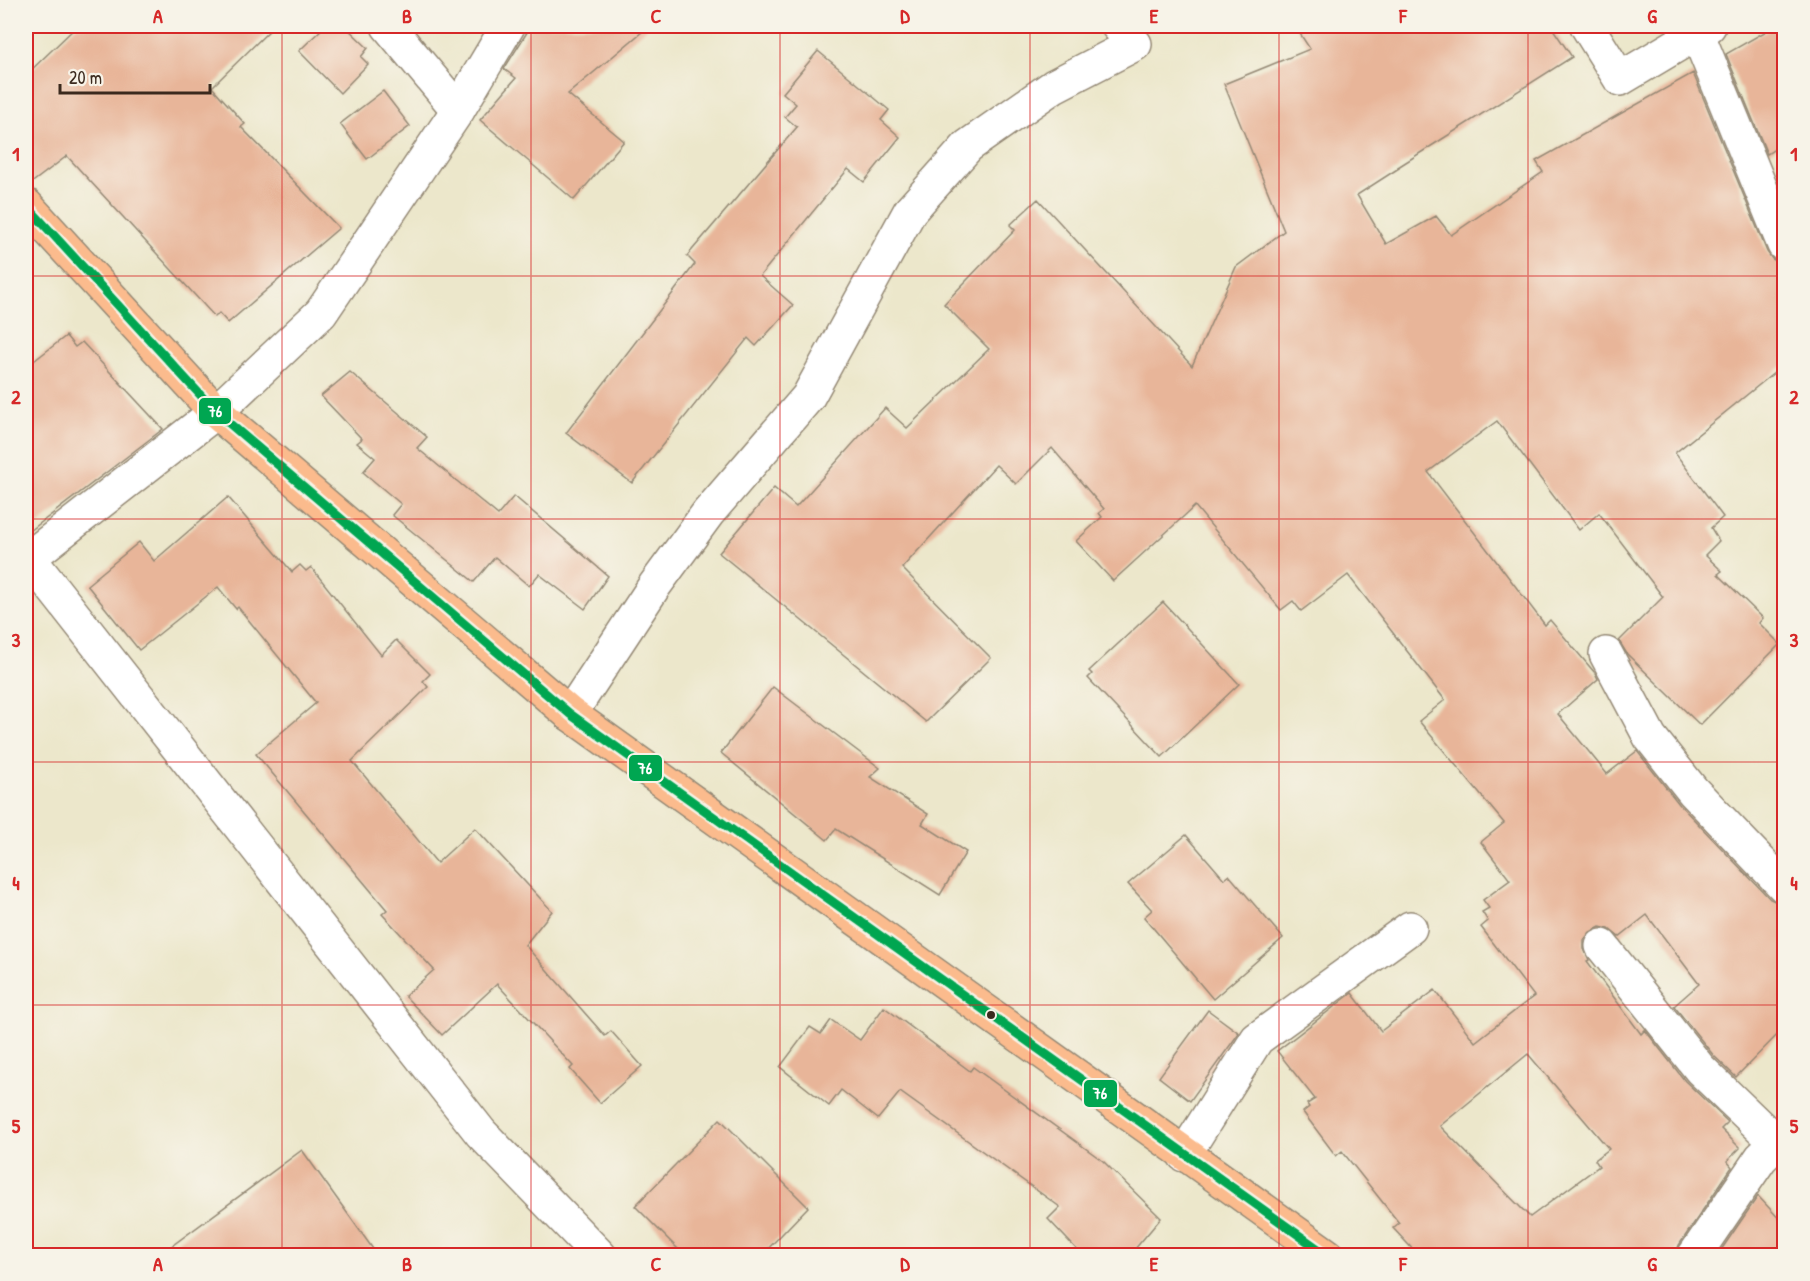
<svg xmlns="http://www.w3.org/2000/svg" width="1810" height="1281" font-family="'Patrick Hand',sans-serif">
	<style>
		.building { fill: #e8b599; fill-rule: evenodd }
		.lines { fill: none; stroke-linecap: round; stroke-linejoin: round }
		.minor-casing { stroke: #948874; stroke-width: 36 }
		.highway-casing { stroke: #948874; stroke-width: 36 }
		.minor { stroke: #fff; stroke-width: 33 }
		.highway { stroke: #fbbb8d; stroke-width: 33 }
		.bus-1-casing { stroke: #f7f3e8; stroke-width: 14 }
		.bus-1 { stroke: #00a651; stroke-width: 9 }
		.grid { fill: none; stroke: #d62828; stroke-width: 1.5; stroke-opacity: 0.55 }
		.bus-dot { fill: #3b2a1e; stroke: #f7f3e8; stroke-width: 2 }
		.line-badge { stroke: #f7f3e8; stroke-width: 2 }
		.badge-label { font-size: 16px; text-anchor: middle; font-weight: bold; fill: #fff }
		.neatline { fill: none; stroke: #d62828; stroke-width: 2 }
		.grid-label { font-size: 20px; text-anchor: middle; font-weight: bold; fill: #d62828 }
	</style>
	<rect width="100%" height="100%" fill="#f7f3e8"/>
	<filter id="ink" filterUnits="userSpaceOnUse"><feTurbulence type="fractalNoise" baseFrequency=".0167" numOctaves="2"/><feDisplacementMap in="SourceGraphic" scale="12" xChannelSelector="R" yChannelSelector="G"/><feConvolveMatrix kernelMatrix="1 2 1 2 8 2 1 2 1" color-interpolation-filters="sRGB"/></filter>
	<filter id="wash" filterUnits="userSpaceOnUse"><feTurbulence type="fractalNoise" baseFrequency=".008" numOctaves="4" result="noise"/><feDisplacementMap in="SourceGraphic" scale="24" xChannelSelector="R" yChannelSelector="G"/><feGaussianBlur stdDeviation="1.35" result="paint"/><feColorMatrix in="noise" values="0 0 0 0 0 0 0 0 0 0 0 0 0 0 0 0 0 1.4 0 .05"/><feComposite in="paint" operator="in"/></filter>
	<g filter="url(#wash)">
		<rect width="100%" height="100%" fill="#ece7cb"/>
		<g id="blocks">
			<g class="building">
				<polygon points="77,26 274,26 212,87 245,124 241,127 339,228 228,323 219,313 215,317 67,156 26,187 26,75"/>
				<polygon points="325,26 345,26 368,48 361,57 368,64 340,93 299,51"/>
				<polygon points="531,26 649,26 568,94 624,141 574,200 480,120 516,78 504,69"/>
				<path d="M1295,26H1551L1572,57L1398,167L1399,168L1357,195L1386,244L1436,216L1451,235L1543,172L1536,161L1693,73L1767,252L1772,259L1780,263L1785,274V364L1675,453L1723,517L1711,528L1719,541L1705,555L1722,571L1718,574L1763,618L1759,623L1780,644L1700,725L1627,654L1619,641L1663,597L1599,513L1579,530L1497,421L1428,472L1545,625L1550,620L1595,673L1598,679L1558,714L1607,774L1637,751L1679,804L1770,899L1785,906V1027L1736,1077L1714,1056L1674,1006L1699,984L1647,915L1619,937L1609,929L1600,927L1590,932L1584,940V949L1589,960L1587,961L1641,1034L1645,1030L1685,1081L1728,1122L1721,1129L1740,1148L1727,1161L1732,1167L1679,1245L1675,1256H1419L1393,1228L1399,1223L1342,1151L1336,1156L1303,1112L1309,1107L1307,1104L1315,1099L1277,1051L1352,993L1381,1031L1435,990L1475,1042L1534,996L1481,927L1488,921L1482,912L1489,908L1483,900L1510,880L1481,842L1504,823L1419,721L1445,700L1348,575L1301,611L1293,601L1281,610L1195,506L1113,581L1076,541L1102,517L1099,513L1104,509L1052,448L1016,484L996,465L902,568L991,658L926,722L719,553L774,488L796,507L885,408L907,428L989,349L944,304L1015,230L1010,225L1038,199L1192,366L1236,267L1284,231L1224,84L1310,49ZM1528,1054L1609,1149L1595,1160L1599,1166L1530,1217L1440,1126Z"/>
				<polygon points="1775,26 1785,26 1785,142 1767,154 1726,54"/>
				<polygon points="818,51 889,110 881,120 900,137 864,182 848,169 760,276 793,305 756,346 748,338 632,483 566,433 695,264 687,256 797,127 785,117 796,104 783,93"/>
				<polygon points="383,91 410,126 367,159 340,124"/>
				<polygon points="66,336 75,347 82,342 163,429 26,534 26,367"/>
				<polygon points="350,372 427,437 417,448 498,515 514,496 608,576 585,609 539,574 529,586 495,557 474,582 392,515 401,504 363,472 375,458 357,443 362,439 321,396"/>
				<polygon points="228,497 292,572 300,565 306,571 311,567 381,655 396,640 430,674 423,681 428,687 352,761 437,863 475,828 552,911 525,945 605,1036 611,1031 642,1066 600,1103 570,1069 573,1066 497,984 442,1035 405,996 434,970 382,914 387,910 256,754 316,703 238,607 236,609 218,587 139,650 87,585 139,542 154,561"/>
				<polygon points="1163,602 1239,684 1162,757 1088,678 1092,674 1089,671"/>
				<polygon points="773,687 880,768 870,777 928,814 922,824 966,852 940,895 836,829 827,840 721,753"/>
				<polygon points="1186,835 1224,879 1229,875 1283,938 1213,999 1144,917 1152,910 1128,884"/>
				<polygon points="884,1007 970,1071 973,1067 1103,1161 1161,1218 1129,1256 1083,1256 1048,1219 1060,1207 900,1092 878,1119 841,1090 829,1106 780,1067 810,1027 821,1034 831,1020 860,1040"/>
				<polygon points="1208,1010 1239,1033 1190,1101 1159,1077"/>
				<polygon points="720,1119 808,1207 761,1256 685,1256 635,1206"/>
				<polygon points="302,1150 378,1256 158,1256"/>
				<polygon points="1758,1196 1785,1225 1785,1256 1717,1256"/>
			</g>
		</g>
	</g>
	<g filter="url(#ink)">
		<use href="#blocks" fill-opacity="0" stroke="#948874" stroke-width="1.5"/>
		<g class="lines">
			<g class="minor-casing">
				<g id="minor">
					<polyline points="388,26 458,110"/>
					<polyline points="1587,26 1620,79 1709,26"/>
					<polyline points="1698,35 1784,245"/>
					<polyline points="29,558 481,1133 600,1256"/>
					<polyline points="26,560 216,412 321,313 458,110 508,26"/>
					<polyline points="1606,654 1650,737 1693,791 1784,886"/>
					<polyline points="570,714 655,585 708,513 808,397 910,211 968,146 1054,86 1135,44 1118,26"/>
					<polyline points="1602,946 1700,1069 1777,1143"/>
					<polyline points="1184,1155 1257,1039 1410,928"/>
					<polyline points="1694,1256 1761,1158 1784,1136"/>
				</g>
			</g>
			<g class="highway-casing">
				<polyline id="highway" points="26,205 216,412 570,714 1328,1256"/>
			</g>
			<use href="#minor" class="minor"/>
			<use href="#highway" class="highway"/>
			<g class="bus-1-casing">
				<polyline id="bus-1" points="26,205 216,412 570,714 1328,1256"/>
			</g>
			<use href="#bus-1" class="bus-1"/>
		</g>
	</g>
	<path class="grid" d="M282,26V1256M531,26V1256M780,26V1256M1030,26V1256M1279,26V1256M1528,26V1256M26,276H1784M26,519H1784M26,762H1784M26,1005H1784"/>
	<circle class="bus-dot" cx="991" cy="1015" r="5"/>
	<g class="line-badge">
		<rect x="198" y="397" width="34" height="28" rx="6" fill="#00a651"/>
		<rect x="628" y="754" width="35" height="28" rx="6" fill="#00a651"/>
		<rect x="1083" y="1079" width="35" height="29" rx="6" fill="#00a651"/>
	</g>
	<g class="badge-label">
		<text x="215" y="417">76</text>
		<text x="645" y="774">76</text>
		<text x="1100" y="1099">76</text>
	</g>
	<rect width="1810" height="1281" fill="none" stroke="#f7f3e8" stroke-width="66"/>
	<path d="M60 84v9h150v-9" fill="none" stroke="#3b2a1e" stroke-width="3"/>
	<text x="69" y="84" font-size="18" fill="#3b2a1e" stroke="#f7f3e8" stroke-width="4.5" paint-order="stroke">20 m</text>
	<rect x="33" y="33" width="1744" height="1215" class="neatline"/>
	<g class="grid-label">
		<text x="158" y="23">A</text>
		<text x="407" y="23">B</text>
		<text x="656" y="23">C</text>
		<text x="905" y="23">D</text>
		<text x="1154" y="23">E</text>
		<text x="1403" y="23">F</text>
		<text x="1652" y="23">G</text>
		<text x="16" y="161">1</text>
		<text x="1794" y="161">1</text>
		<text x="16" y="404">2</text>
		<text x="1794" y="404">2</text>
		<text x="16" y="647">3</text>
		<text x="1794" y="647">3</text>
		<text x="16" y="890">4</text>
		<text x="1794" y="890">4</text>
		<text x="16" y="1133">5</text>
		<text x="1794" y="1133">5</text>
		<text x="158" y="1271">A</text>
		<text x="407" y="1271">B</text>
		<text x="656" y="1271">C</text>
		<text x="905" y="1271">D</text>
		<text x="1154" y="1271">E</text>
		<text x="1403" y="1271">F</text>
		<text x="1652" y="1271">G</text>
	</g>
</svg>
